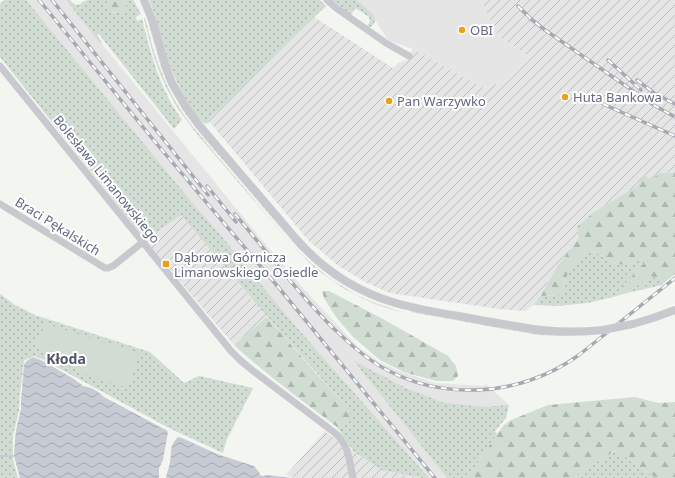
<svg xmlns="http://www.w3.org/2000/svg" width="675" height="478" font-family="'Noto Sans',sans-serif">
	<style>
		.built { fill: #e4e5e4 }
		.industrial { fill: url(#industrial-furrows) }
		.grass { fill: url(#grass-dots) }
		.forest { fill: url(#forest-firs) }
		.garden { fill: #d1dcd2 }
		.water { fill: url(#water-waves) }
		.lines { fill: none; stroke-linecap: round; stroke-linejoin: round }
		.stream { stroke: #c7cbd3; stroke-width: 2 }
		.minor { stroke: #c8c9ce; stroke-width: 7 }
		.tertiary { stroke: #c8c9ce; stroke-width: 8 }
		.rail-casing { stroke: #a7a9b1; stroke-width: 3.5 }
		.rail { stroke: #fff; stroke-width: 2; stroke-dasharray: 6; stroke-linecap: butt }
		.tertiary-bridge { stroke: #c8c9ce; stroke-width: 8 }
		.poi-dot { fill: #eba01a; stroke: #fff; stroke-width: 1.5 }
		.labels { text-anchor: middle; stroke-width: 4; stroke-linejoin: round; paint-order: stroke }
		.poi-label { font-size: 13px; fill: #626783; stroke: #fff; text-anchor: start }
		.street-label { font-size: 13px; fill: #626783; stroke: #fff }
		.neighbourhood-label { font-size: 14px; font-weight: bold; fill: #505468; stroke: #fff }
	</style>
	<defs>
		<pattern id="industrial-furrows" width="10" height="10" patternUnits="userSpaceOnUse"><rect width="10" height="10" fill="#e4e5e4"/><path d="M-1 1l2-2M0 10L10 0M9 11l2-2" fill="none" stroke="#bcbdbe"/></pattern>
		<pattern id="grass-dots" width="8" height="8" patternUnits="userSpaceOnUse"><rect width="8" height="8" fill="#d1dcd2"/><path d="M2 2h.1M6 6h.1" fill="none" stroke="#adb6b0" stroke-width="1.8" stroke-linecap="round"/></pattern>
		<pattern id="forest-firs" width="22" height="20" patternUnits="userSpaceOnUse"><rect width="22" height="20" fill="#d1dcd2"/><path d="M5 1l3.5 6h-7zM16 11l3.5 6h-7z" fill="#adb6b0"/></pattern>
		<pattern id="water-waves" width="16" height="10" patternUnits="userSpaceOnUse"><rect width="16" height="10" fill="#c7cbd3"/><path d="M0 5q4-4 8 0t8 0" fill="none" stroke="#a5a9b1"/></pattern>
	</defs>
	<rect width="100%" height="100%" fill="#f3f5f0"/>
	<g class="built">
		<polygon points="26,0 66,0 261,239 303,288 358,347 379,362 402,372 435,383 483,386 486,384 509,405 482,407 442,402 406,388 355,362 447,478 429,478 292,322 218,232 195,206"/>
		<polygon points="346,0 481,0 499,37 531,57 509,80 484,88 413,49 388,40 374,18"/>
	</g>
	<g class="industrial">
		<polygon points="481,0 675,0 675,172 660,173 651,180 644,176 637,186 594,212 579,238 557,267 534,305 525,311 499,309 390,293 365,282 339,266 309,241 208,120 314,17 393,68 398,63 407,60 413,49 484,88 509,80 531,57 499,37"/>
		<polygon points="181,215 267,317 234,345 146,241"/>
		<polygon points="325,431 339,442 382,470 422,478 294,478 286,475"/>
	</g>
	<g class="grass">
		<path d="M4,0H26L195,206L218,232L292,322L429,478H422L382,470L353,451L337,427L346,425L348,407C290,345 236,280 181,215L146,240L0,57V4Z"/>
		<path d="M66,0H70C79,10 79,2 88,0C93,0 103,0 108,0L105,6L114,13L126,8L125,0H133L141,14L136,17L137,21L142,19C149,47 156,74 169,99C172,106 178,113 182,120L174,129L98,33L97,35L87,24L98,36L102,43L101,44Z"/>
		<path d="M149,0H320L326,6L208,120L210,122L205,124C199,119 195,113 191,107C180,90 171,71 165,51C160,34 156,16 149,0Z"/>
		<path d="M332,0H356C360,3 363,6 367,9C372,14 380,19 371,27L367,26L370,22L369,17L357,9H355L353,11L352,14H349Z"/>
		<path d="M145,18C149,33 152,48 158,63C167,89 180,112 198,133L292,245L312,264L332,280L355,294L372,302L405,313L390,309L372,303L343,288L316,269L292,245L197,134L178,109L167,89L159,71L153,54L144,19Z"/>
		<path d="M147,18C153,28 154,41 157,52C161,65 167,78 172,90L308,256L405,310C358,297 326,278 293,242L199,132L182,109L168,84L161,67Z"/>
		<polygon points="592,250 615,264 627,265 642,259 643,264 613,297 588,303 558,306 534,305 540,296 557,295 564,288 568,272 580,256"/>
		<polygon points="651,276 658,278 665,282 662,285 627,293"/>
		<polygon points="0,294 15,305 35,315 150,352 184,383 199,376 253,388 226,441 223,453 169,428 44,360 34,356 27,359 24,361 20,393 19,411 13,435 13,460 18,478 0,478"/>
		<polygon points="412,311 592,334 592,335 562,336 538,335 411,312"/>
		<polygon points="354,361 406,388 442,402 482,407 509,405 506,418 495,431 497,434 473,470 463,478 447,478"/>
		<polygon points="616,450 656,478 575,478 578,474"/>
	</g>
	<g class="forest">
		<path d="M108,0H125L126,8V12C115,10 114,16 105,6Z"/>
		<polygon points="675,172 675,274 665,282 658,278 651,276 627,293 613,297 643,264 642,259 627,265 615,264 592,250 580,256 568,272 564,288 557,295 540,296 557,267 579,238 577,227 594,212 637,186 644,175 651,180 659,173"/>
		<polygon points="322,291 329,291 354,304 383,319 448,356 456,366 458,376 453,381 436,381 404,372 380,360 353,337 336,317 324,298"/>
		<path d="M267,317L314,371L348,407L352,418L346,425L337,427C302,401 267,375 234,345Z"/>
		<polygon points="635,397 658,403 675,402 675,478 656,478 616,450 578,474 575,478 463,478 473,470 497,434 504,425 511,420 548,405"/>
	</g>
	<polygon class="garden" points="46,324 139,353 128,388 87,375 34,345"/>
	<g class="water">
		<path d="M33,357L43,361L74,379L83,386L91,388L97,391L104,397L166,430L168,432L163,460L159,468V478H20L14,456L15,440L16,430L21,409V401L24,365C26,361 29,359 33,357Z"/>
		<path d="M178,437L182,438L217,454L254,466L259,472L260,475L263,476L267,475L292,478H166C167,472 169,468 170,462C172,451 169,446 178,437Z"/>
	</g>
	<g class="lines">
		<polyline class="stream" points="0,456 14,456"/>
		<g class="minor">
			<polyline points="327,0 336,8 386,43 409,56"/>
			<path d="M0,66L231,351L240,360L252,370L335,433C349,445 349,460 353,478"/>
			<polyline points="0,204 105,268 108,268 113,266 143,242"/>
		</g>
		<g class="tertiary">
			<path d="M144,0L153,22L161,51L166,67L172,83L185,105L199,125L298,241C324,270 356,291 393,302C421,311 451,314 480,320C500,323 521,328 542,330C562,332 583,332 603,330"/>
			<polyline points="633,324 653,318 675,310"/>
		</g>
		<g class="rail-casing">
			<g id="rail">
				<polyline points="39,0 156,143 279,288 435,478"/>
				<polyline points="52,0 208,195"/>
				<polyline points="518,6 531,19 545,30 652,104 675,117"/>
				<polyline points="608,60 641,90"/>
				<polyline points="637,80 654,93 675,104"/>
				<polyline points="603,104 675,136"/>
				<polyline points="207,186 236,222"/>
				<path d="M235,214C267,252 297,292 332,327C350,344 367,360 389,371C416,385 447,391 477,390C513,389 550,376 579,355L675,278"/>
			</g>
		</g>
		<use href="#rail" class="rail"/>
		<polyline class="tertiary-bridge" points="603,330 633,324"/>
	</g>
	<g class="poi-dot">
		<circle cx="462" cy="30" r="4"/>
		<circle cx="565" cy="97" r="4"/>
		<circle cx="389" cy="101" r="4"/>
		<rect x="162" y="260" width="8" height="8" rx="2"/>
	</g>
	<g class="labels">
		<g class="poi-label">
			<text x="470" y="35">OBI</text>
			<text x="573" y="102">Huta Bankowa</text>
			<text x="397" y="106">Pan Warzywko</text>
			<text x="174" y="262">Dąbrowa Górnicza<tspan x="174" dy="15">Limanowskiego Osiedle</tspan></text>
		</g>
		<g class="street-label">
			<text transform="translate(107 179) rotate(51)" y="5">Bolesława Limanowskiego</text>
			<text transform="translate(58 226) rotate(32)" y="5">Braci Pękalskich</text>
		</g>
		<g class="neighbourhood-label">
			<text x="66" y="364">Kłoda</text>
		</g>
	</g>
</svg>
